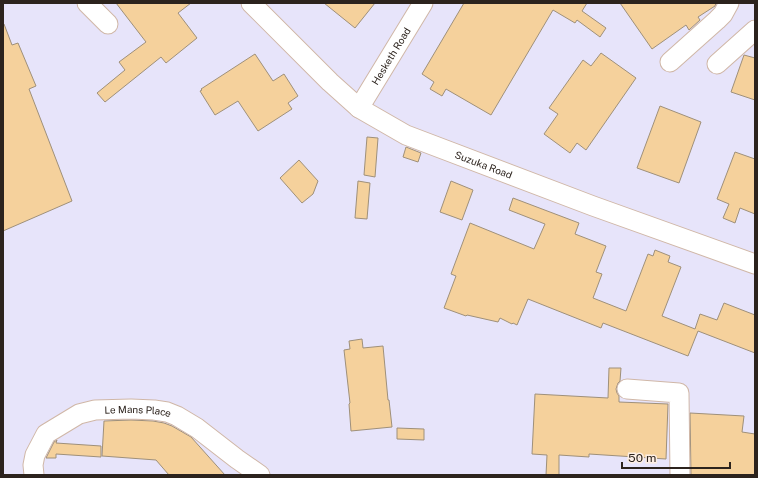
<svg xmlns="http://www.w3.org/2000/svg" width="758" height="478" font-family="'Public Sans',sans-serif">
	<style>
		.industrial { fill: #e7e4fa }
		.building { fill: #f5d19c; stroke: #9f907a }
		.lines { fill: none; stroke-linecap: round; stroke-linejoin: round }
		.minor-casing { stroke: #d0b7a7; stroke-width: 21 }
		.minor { stroke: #fff; stroke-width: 19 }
		.labels { text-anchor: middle; stroke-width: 3; stroke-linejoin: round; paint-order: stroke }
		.street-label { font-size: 10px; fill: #2c231d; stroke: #fdeee3 }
	</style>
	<rect width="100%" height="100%" fill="#fdeee3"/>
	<rect class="industrial" x="3" y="3" width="752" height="472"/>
	<g class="building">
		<polygon points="116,3 191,3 178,13 197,38 166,63 161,57 105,102 97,93 125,70 119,62 146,42"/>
		<polygon points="324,3 375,3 355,28"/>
		<polygon points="464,3 587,3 582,11 606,28 600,37 577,20 575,23 553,10 491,115 446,89 442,96 430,89 434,82 422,74"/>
		<polygon points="620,3 716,3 715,6 698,17 700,20 689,30 686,25 652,49"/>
		<polygon points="3,24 4,24 12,45 18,43 36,86 29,89 72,201 3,231"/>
		<polygon points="601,53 636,78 586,150 577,143 570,153 544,134 558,114 549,108 583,60 591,66"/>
		<polygon points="255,54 273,81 284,74 298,96 288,103 292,109 258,131 238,101 215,115 200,91 202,90 201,89"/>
		<polygon points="744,55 755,58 755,100 731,92"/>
		<polygon points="660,106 701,122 679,183 637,168"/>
		<polygon points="367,137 378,138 375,177 364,175"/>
		<polygon points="406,147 421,153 418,162 403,157"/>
		<polygon points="735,152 755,159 755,214 740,208 735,223 723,218 729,204 717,199"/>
		<polygon points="299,160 318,181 313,194 302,203 280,178"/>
		<polygon points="358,181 370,183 367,219 355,218"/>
		<polygon points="451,181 473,190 462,220 440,212"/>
		<polygon points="513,198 579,223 575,234 606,246 596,272 602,274 593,298 626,311 648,254 653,256 655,250 670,256 668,262 681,267 662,316 695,329 700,314 717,320 724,303 755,315 755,353 698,331 688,356 603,323 601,328 528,299 517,325 513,323 512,324 500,318 498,322 467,315 466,316 444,308 456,276 451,274 470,223 534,249 545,224 509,210"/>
		<polygon points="362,339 363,348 383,346 388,400 389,400 392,427 351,431 349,404 350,403 344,350 350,349 349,341"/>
		<polygon points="609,368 621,368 620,381 618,383 616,389 617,393 619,396 619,402 668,404 666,459 589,454 589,457 559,455 559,475 546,475 547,455 532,454 535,394 608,398"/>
		<polygon points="690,413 744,416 742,432 755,434 755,475 691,475"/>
		<polygon points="131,420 153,421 164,423 172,426 191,437 225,475 169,475 156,460 102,456 104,421"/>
		<polygon points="397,428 424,429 424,440 397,439"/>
		<polygon points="57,440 56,443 101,446 101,457 56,454 56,458 46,458 54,442"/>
	</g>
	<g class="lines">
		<g class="minor-casing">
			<g id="minor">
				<polyline points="87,3 108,24"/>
				<path id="s1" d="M251,3L330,82L359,108L406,135L593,206L755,264"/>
				<polyline points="670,62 717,20 723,14 729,3"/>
				<polyline points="717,64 755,30"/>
				<path id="s2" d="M359,108L423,3"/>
				<polyline points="627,389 679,393 680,475"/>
				<path id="s3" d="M34,475L33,465L35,455L46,434L79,414L95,410L131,409L154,410L167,412L177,416L197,428L237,459L260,475"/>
			</g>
		</g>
		<use href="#minor" class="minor"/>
	</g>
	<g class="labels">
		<g class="street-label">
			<text dy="4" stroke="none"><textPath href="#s2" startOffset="61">Hesketh Road</textPath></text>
			<text dy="4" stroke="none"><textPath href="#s1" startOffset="288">Suzuka Road</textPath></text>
			<text dy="4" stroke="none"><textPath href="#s3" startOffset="142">Le Mans Place</textPath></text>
		</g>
	</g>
	<rect width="758" height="478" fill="none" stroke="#2c231d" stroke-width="8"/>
	<path d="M622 462v6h108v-6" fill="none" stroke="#2c231d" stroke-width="2"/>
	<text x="628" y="462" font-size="12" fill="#2c231d" stroke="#fdeee3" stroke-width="3" paint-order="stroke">50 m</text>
</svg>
